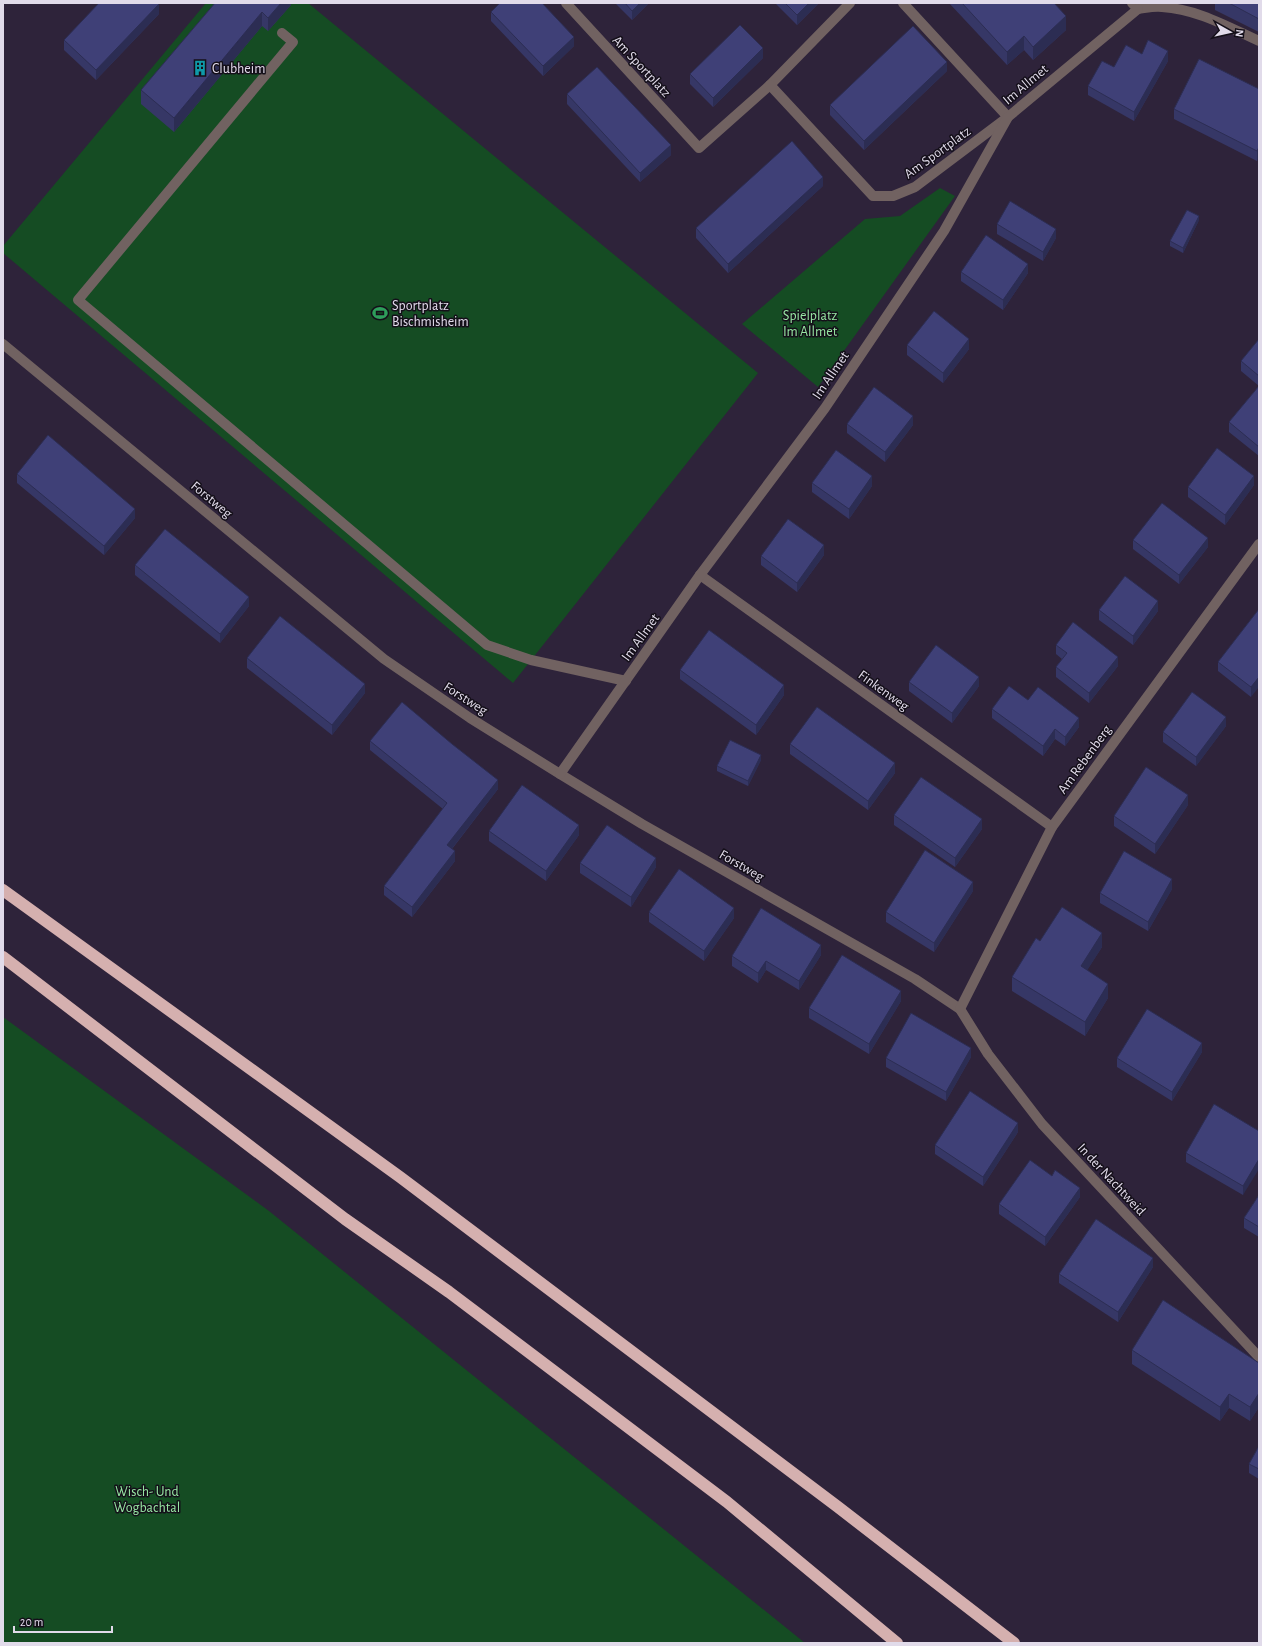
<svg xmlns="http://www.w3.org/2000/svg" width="1262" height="1646" font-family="'Alegreya Sans',sans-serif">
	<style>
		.green { fill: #154c23 }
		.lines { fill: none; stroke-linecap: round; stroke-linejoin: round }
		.service { stroke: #716261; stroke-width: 10 }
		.minor { stroke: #716261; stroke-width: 10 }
		.motorway { stroke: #d5b0af; stroke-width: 12 }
		.wall { fill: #363766 }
		.shaded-wall { fill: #2c2d53 }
		.building { fill: #3f4077; stroke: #2c2d53 }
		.labels { text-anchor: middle; stroke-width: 3; stroke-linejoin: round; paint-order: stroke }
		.street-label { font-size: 14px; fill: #e1dbea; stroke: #140f19 }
		.poi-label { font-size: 14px; fill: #e1dbea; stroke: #140f19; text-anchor: start }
		.park-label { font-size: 14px; fill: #97e7a3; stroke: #140f19 }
	</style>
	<rect width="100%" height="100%" fill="#2e233a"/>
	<g class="green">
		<polygon points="206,3 308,3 758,373 513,683 3,253 3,246"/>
		<polygon points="940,188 955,196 818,387 742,324 865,219 900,216"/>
		<polygon points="3,1017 269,1211 805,1643 3,1643"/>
	</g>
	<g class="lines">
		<polyline class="service" points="282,33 293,42 78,300 487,645 531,660 626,681"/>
		<g class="minor">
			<polyline points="566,3 699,148 770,85 850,3"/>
			<path d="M1132,3L1138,9C1146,8 1154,6 1162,7C1197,9 1228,27 1259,41"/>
			<polyline points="770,85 873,196 893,196 915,187 1008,117 903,3"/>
			<polyline points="3,344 384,659 470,718 560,774 642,824 915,979 960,1009 988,1054 1042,1124 1259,1357"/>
			<polyline points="700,575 1052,827"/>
			<polyline points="560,774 700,575 825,408 944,231 1008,117 1138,9"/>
			<polyline points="960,1009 1052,827 1259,544"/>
		</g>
		<g class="motorway">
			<polyline points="3,890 400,1177 838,1507 1014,1643"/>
			<polyline points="3,957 345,1219 449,1292 727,1502 897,1643"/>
		</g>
	</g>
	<g class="wall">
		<polygon points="215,3 291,3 291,5 268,31 262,26 174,132 141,104 141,90"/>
		<polygon points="615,3 649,3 632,20"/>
		<polygon points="775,3 819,3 797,25"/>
		<polygon points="949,3 1054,3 1066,30 1033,60 1024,50 1007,65"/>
		<polygon points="1215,3 1259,3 1259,32 1215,10"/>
		<polygon points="491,12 574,46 543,76 491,21"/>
		<polygon points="159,14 96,80 64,50 64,40"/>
		<polygon points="1142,54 1168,61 1134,121 1088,95 1088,86 1114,67"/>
		<polygon points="763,58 713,107 690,84 690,74"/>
		<polygon points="947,71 864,150 830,115 830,105"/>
		<polygon points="1259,89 1257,161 1174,119 1174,109"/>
		<polygon points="567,94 671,155 640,182 567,104"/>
		<polygon points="823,186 728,273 696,238 696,228"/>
		<polygon points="1199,220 1183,253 1170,246 1170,241"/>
		<polygon points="997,224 1056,238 1043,261 997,234"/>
		<polygon points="961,272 1028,273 1003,310 961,281"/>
		<polygon points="1259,339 1259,386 1241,371 1241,361"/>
		<polygon points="907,345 969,349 943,383 907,355"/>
		<polygon points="1259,386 1259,456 1229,432 1229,422"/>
		<polygon points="847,424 913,425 885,462 847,433"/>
		<polygon points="17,474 135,518 104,555 17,483"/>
		<polygon points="812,483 872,486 849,519 812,492"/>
		<polygon points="1254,485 1225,525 1188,497 1188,487"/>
		<polygon points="1133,540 1208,547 1179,584 1133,549"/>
		<polygon points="824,555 797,592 761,565 761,556"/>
		<polygon points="135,565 249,606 220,643 135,575"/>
		<polygon points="1259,609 1251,697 1218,671 1218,662"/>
		<polygon points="1099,610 1158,611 1133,645 1099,620"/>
		<polygon points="1056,645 1118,666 1089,703 1056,677 1056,667 1062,659 1056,654"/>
		<polygon points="247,658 365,693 332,735 247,668"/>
		<polygon points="680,670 784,695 756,735 680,679"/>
		<polygon points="909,682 979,686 952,723 909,691"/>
		<polygon points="1028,700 1079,727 1065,746 1055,739 1043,756 992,718 992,709"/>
		<polygon points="1226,726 1196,766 1163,742 1163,732"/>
		<polygon points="370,741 498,789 452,849 455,861 412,917 384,895 384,886 443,809 370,750"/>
		<polygon points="790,744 895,773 868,810 790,754"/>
		<polygon points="761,760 748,786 717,771 717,766"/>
		<polygon points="1188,805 1155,854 1114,826 1114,816"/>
		<polygon points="894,815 982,829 955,867 894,825"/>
		<polygon points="489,831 579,835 546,881 489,841"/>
		<polygon points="580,863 656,867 631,907 580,873"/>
		<polygon points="1172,889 1148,931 1100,903 1100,893"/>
		<polygon points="973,891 934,952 886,922 886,912"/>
		<polygon points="649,912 734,918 704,961 649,922"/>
		<polygon points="1040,941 1102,947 1087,970 1108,998 1085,1036 1012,991 1012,977"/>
		<polygon points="821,955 799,990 766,970 758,983 732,966 732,956"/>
		<polygon points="901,1001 869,1054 809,1018 809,1008"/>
		<polygon points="1202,1052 1172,1101 1117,1067 1117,1058"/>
		<polygon points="971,1057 946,1101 886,1067 886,1058"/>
		<polygon points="1259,1131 1243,1195 1186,1162 1186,1153"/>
		<polygon points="1018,1132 983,1186 935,1154 935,1145"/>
		<polygon points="1259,1195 1259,1237 1244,1228 1244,1218"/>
		<polygon points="1080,1197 1045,1246 999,1214 999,1204"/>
		<polygon points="1153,1267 1118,1322 1059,1283 1059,1274"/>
		<polygon points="1132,1350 1259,1363 1259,1407 1250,1421 1229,1408 1220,1421 1132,1364"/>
		<polygon points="1259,1446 1259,1479 1249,1473 1249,1464"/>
	</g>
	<g class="shaded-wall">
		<polygon points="281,3 291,3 291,5 268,31 268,18"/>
		<polygon points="640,3 649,3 632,20 632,11"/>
		<polygon points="809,3 819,3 797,25 797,15"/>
		<polygon points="159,4 159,14 96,80 96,70"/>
		<polygon points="262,12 262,26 174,132 174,118"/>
		<polygon points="1066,16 1066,30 1033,60 1033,47"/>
		<polygon points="1024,36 1024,50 1007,65 1007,52"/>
		<polygon points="574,37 574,46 543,76 543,66"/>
		<polygon points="763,48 763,58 713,107 713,98"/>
		<polygon points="1168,51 1168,61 1134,121 1134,112"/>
		<polygon points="947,62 947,71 864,150 864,141"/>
		<polygon points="671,145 671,155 640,182 640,173"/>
		<polygon points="1259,147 1259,157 1257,161 1257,151"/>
		<polygon points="823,177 823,186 728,273 728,264"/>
		<polygon points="1199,216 1199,220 1183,253 1183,248"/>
		<polygon points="1056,229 1056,238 1043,261 1043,252"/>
		<polygon points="1028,264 1028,273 1003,310 1003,300"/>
		<polygon points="969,339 969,349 943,383 943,373"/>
		<polygon points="913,416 913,425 885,462 885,452"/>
		<polygon points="872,476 872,486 849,519 849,509"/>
		<polygon points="1254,476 1254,485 1225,525 1225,515"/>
		<polygon points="135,509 135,518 104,555 104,546"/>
		<polygon points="1208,538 1208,547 1179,584 1179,575"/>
		<polygon points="824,545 824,555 797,592 797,583"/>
		<polygon points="249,597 249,606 220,643 220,634"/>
		<polygon points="1158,601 1158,611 1133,645 1133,636"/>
		<polygon points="1118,657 1118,666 1089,703 1089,693"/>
		<polygon points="979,677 979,686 952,723 952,713"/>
		<polygon points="1259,677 1259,687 1251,697 1251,687"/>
		<polygon points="365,684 365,693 332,735 332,725"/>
		<polygon points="784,685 784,695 756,735 756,725"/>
		<polygon points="1226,717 1226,726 1196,766 1196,757"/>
		<polygon points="1079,718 1079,727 1065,746 1065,737"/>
		<polygon points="1055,729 1055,739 1043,756 1043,746"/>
		<polygon points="761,755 761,760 748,786 748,781"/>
		<polygon points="895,763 895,773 868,810 868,801"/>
		<polygon points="498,780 498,789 447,855 447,845"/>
		<polygon points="1188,795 1188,805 1155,854 1155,844"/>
		<polygon points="982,819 982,829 955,867 955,858"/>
		<polygon points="579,825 579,835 546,881 546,871"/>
		<polygon points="455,851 455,861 412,917 412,907"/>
		<polygon points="656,858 656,867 631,907 631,897"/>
		<polygon points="1172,879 1172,889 1148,931 1148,922"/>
		<polygon points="973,882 973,891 934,952 934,943"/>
		<polygon points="734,908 734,918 704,961 704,951"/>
		<polygon points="1102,933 1102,947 1081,980 1081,966"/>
		<polygon points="821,945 821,955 799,990 799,981"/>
		<polygon points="766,961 766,970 758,983 758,973"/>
		<polygon points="1108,984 1108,998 1085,1036 1085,1022"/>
		<polygon points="901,991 901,1001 869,1054 869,1044"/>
		<polygon points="1202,1043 1202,1052 1172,1101 1172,1092"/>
		<polygon points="971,1048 971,1057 946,1101 946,1092"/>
		<polygon points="1018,1123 1018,1132 983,1186 983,1177"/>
		<polygon points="1259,1159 1259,1169 1243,1195 1243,1186"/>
		<polygon points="1080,1188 1080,1197 1045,1246 1045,1237"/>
		<polygon points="1153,1258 1153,1267 1118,1322 1118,1312"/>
		<polygon points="1259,1393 1259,1407 1250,1421 1250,1407"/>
		<polygon points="1229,1394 1229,1408 1220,1421 1220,1407"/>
	</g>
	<g class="building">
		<polygon points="99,3 158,3 159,4 96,70 64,40"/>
		<polygon points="215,3 281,3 268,18 262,12 174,118 141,90"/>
		<polygon points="500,3 542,3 574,37 543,66 491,12"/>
		<polygon points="625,3 640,3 632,11"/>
		<polygon points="785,3 809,3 797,15"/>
		<polygon points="962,3 1054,3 1066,16 1033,47 1024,36 1007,52"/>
		<polygon points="1229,3 1259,3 1259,19"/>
		<polygon points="740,25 763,48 713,98 690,74"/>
		<polygon points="913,26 947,62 864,141 830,105"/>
		<polygon points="1148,40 1168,51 1134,112 1088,86 1102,61 1114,67 1126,45 1142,54"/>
		<polygon points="1199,59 1259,89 1259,147 1257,151 1174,109"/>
		<polygon points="597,67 671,145 640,173 567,94"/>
		<polygon points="792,141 823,177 728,264 696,228"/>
		<polygon points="1010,201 1056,229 1043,252 997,224"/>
		<polygon points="1187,210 1199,216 1183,248 1170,241"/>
		<polygon points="986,235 1028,264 1003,300 961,272"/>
		<polygon points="934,311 969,339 943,373 907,345"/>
		<polygon points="1259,339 1259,376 1241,361"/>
		<polygon points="1259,386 1259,447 1229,422"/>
		<polygon points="874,387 913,416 885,452 847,424"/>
		<polygon points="48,435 135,509 104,546 17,474"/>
		<polygon points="1217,448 1254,476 1225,515 1188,487"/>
		<polygon points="836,450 872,476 849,509 812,483"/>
		<polygon points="1162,503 1208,538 1179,575 1133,540"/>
		<polygon points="788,519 824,545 797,583 761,556"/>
		<polygon points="165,529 249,597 220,634 135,565"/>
		<polygon points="1125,576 1158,601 1133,636 1099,610"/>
		<polygon points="1259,609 1259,677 1251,687 1218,662"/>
		<polygon points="280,616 365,684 332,725 247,658"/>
		<polygon points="1073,622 1118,657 1089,693 1056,667 1067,653 1056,645"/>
		<polygon points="709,630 784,685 756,725 680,670"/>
		<polygon points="936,645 979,677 952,713 909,682"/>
		<polygon points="1009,686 1028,700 1038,687 1079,718 1065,737 1055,729 1043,746 992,709"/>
		<polygon points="1192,692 1226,717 1196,757 1163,732"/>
		<polygon points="402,702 452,744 498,780 447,845 455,851 412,907 384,886 447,803 370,741"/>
		<polygon points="817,707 895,763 868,801 790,744"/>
		<polygon points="730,740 761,755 748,781 717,766"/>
		<polygon points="1146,767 1188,795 1155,844 1114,816"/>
		<polygon points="921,777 982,819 955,858 894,815"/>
		<polygon points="522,785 579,825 546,871 489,831"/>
		<polygon points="607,825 656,858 631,897 580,863"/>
		<polygon points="925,850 973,882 934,943 886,912"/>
		<polygon points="1124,851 1172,879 1148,922 1100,893"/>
		<polygon points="679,869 734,908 704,951 649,912"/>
		<polygon points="1062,907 1102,933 1081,966 1108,984 1085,1022 1012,977 1036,938 1040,941"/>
		<polygon points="761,908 821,945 799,981 766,961 758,973 732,956"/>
		<polygon points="842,955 901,991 869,1044 809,1008"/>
		<polygon points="1147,1009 1202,1043 1172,1092 1117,1058"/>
		<polygon points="911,1013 971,1048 946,1092 886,1058"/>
		<polygon points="970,1091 1018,1123 983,1177 935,1145"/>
		<polygon points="1214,1104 1259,1131 1259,1159 1243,1186 1186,1153"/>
		<polygon points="1030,1160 1052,1176 1055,1170 1080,1188 1045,1237 999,1204"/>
		<polygon points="1259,1195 1259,1227 1244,1218"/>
		<polygon points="1096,1219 1153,1258 1118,1312 1059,1274"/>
		<polygon points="1163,1300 1259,1363 1259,1393 1250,1407 1229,1394 1220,1407 1132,1350"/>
		<polygon points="1259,1446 1259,1469 1249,1464"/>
	</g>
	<defs>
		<g id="building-bare" transform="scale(1.2)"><path d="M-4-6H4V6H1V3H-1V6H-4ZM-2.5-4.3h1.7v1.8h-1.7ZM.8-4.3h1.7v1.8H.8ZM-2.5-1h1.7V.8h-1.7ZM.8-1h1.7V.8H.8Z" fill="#0f9aa8" stroke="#140f19" stroke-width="2.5" paint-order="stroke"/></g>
		<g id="stadium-bare" transform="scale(1.2)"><path d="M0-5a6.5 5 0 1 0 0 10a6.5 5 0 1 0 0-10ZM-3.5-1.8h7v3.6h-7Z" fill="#2e9e5b" stroke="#140f19" stroke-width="2.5" paint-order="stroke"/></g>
	</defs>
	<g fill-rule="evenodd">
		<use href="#building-bare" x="200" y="68"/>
		<use href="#stadium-bare" x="380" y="313"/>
	</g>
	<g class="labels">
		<g class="street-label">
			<text transform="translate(642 66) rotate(47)" y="5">Am Sportplatz</text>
			<text transform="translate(1025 84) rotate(-40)" y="5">Im Allmet</text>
			<text transform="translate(937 152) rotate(-36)" y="5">Am Sportplatz</text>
			<text transform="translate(830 375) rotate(-56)" y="5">Im Allmet</text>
			<text transform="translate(212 499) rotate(40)" y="5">Forstweg</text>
			<text transform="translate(640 637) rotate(-54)" y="5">Im Allmet</text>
			<text transform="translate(884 690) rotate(36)" y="5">Finkenweg</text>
			<text transform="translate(466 698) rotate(33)" y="5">Forstweg</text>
			<text transform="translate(1084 759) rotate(-54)" y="5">Am Rebenberg</text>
			<text transform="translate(742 865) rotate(30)" y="5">Forstweg</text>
			<text transform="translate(1112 1179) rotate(47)" y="5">In der Nachtweid</text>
		</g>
		<g class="poi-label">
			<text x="212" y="73">Clubheim</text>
			<text x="392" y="310">Sportplatz<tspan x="392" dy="16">Bischmisheim</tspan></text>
		</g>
		<g class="park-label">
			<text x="810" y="320">Spielplatz<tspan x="810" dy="16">Im Allmet</tspan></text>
			<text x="147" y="1496">Wisch- Und<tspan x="147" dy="16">Wogbachtal</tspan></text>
		</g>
	</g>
	<rect width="1262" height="1646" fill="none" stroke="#e1dbea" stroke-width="8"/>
	<g transform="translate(1230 32) rotate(98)" stroke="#140f19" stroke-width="3" paint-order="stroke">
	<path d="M0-3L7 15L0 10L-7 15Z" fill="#e1dbea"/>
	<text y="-6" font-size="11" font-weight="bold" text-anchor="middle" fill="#e1dbea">N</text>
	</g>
	<path d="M14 1626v6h98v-6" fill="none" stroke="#e1dbea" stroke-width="2"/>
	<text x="20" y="1626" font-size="12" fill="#e1dbea" stroke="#140f19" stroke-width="3" paint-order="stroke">20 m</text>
</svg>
